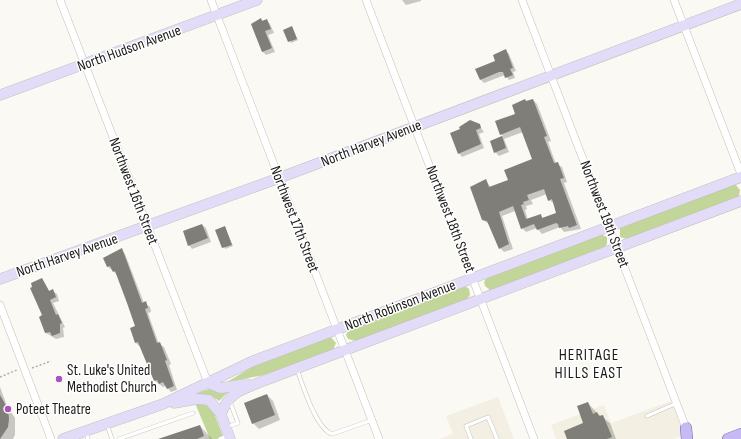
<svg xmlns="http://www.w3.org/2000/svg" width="741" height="439" font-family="'Sofia Sans Condensed',sans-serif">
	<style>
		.built { fill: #f3f0e3 }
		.green { fill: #c3d699 }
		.shadow { fill: #0003; fill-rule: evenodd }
		.building { fill: #7f7e79; fill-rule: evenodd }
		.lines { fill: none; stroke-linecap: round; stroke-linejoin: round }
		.lane-casing { stroke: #c2c1bb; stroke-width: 4.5 }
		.street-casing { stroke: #c2c1bb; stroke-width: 8 }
		.secondary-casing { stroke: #c2c1bb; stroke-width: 11 }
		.primary-casing { stroke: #7263a2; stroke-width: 12 }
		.path { stroke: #b0afab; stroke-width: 1.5; stroke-dasharray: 2 2; stroke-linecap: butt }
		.lane { stroke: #fff; stroke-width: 3.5 }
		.street { stroke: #fff; stroke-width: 7 }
		.secondary { stroke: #e3dcf9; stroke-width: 10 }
		.primary { stroke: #c7b9f4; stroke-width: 11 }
		.poi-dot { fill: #aa52c0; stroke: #fff; stroke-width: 1.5 }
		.labels { text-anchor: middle; stroke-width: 3; stroke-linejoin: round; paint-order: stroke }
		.street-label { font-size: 15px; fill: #1a1a18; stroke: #fff }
		.poi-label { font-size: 15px; fill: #1a1a18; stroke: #fff; text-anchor: start }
		.neighbourhood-label { font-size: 16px; letter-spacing: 1px; fill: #1a1a18; stroke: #fff }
	</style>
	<rect width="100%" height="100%" fill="#fbf9f4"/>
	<g class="built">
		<polygon points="498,397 514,439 439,439 453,434 446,416"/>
		<polygon points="671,401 684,435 674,439 556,439 551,425 604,405 611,423"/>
	</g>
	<g class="green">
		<polygon points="735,184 740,190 739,196 737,198 627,239 620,237 620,228"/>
		<polygon points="600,234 607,237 607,244 604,248 494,289 490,290 485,286 484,282 487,277"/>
		<polygon points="465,286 469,289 470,295 466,300 356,341 348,339 346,335 349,329"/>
		<polygon points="330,336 336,343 333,350 264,375 227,382 260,362"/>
		<path d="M209,389L229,391L219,401C208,392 202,396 192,395Z"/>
		<polygon points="195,403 206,403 213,410 224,439 210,439"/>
	</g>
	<g class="shadow">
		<polygon points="402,0 421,0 421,1 406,5"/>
		<polygon points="261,19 263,21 266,20 270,24 274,33 268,35 275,52 266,55 262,51"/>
		<polygon points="292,27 298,40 291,43 285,30"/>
		<polygon points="506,51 509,54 516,71 513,72 515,78 509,80 505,75 484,83 481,80"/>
		<path d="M525,100L527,102L533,100L537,104L551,141L548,142L556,164L562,167L567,182L564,183L581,229L564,232L560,227L542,234L537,228L526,232L522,228L515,211L502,216L513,249L504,252L500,248L489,224L483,220L486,180L491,188L510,181L534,160L523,132L504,139L509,152L499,156L495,152L491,141L503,136L501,134L517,115ZM547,194L549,200L555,204L558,212L544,219L540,215L528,220L525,210L527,209L526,206L533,204L531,200Z"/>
		<polygon points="479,125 484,132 479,134 484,148 462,157 459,153 461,130"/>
		<polygon points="202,225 206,228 211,242 192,249 189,245"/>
		<polygon points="225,228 233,246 225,249 217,231"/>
		<polygon points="121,250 125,254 144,303 145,303 150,307 151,312 148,313 150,319 159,344 164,347 171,364 169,365 177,390 171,392 166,386 163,387 155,381 140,347 136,343 131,329 136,327 118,275 107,266"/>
		<polygon points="42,279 50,292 53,291 57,294 59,301 53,303 65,327 63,328 64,337 56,339 46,333 43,315"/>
		<polygon points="0,387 7,406 15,418 15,435 13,439 0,439"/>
		<polygon points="267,395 273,401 280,420 259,429 253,423"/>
		<polygon points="588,403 597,413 610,423 616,439 568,439 585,423"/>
		<polygon points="200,426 212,439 162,439"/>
	</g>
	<g class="building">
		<polygon points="261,18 262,21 267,19 271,29 265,31 272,48 262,52 251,24"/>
		<polygon points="292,26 297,39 288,42 283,30"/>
		<polygon points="506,49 513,68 510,69 513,75 505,78 503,72 499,72 480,80 475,69 495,61 493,55"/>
		<path d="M525,99L526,101L533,99L547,136L544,137L554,163L558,162L564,178L560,179L577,225L569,228L568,226L559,228L558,224L556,223L537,230L534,224L521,229L513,206L499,212L509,244L499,249L487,221L482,220L470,187L486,179L489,187L508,180L504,170L532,159L520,127L500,135L495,121L515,114L512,105ZM544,189L548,201L552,199L556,213L542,218L541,214L526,219L521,205L524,204L523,202L529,200L527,195Z"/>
		<polygon points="470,120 480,124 481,128 476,130 481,144 458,154 450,133 460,129 459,127"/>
		<polygon points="502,136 506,148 494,153 490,141"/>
		<polygon points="202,224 208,238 188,246 183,231"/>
		<polygon points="225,226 232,245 222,248 215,230"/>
		<polygon points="122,248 142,303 146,301 148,308 145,309 157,343 160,342 167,360 165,361 174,386 167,389 163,382 159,384 157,380 154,381 138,342 135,343 130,328 135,326 127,303 115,271 113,272 110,266 107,267 103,258"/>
		<polygon points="42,278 49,291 53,289 56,297 50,300 56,315 58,314 62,323 60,324 60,333 52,336 50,332 45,333 39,317 42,315 30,288 32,287 31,283"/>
		<polygon points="267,394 275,415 252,424 244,403"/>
		<polygon points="0,395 8,409 9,419 8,427 0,439"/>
		<polygon points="588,402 593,414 597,412 599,416 603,415 612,437 607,439 567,439 564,431 583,423 577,406"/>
		<polygon points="200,425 204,436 197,439 158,439"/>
	</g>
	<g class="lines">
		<g class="lane-casing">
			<g id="lane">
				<path d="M297,369C302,384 316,429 332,434L372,420"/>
				<polyline points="647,416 677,403"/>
				<polyline points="107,425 112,439"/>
				<polyline points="227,427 238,423 230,402"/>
				<polyline points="86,432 88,439"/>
				<polyline points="119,439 193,413"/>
				<polyline points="220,439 228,436"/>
				<polyline points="471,439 466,426 488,417 497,439"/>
			</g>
		</g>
		<g class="street-casing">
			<g id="street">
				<polyline points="60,0 208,383"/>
				<polyline points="211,0 379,439"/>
				<polyline points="366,0 534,439"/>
				<polyline points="522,0 686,428"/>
				<polyline points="674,0 741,174"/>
				<polyline points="0,305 51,439"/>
			</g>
		</g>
		<g class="secondary-casing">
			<g id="secondary">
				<polyline points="0,95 257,0"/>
				<polyline points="0,279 279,178 741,4"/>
				<polyline points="208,383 221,388 247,384"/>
				<polyline points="174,403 197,399 209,400 221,414 230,439"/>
				<path d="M221,414C230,391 242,390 263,381L741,201"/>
				<polyline points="63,439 163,404 253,361 741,177"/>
			</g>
		</g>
		<g class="primary-casing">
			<g id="primary">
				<polyline points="686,428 687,439"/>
				<polyline points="728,439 741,434"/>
			</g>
		</g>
		<g class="path">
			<polyline points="32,368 51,361"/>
			<polyline points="0,377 17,370"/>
		</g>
		<use href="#lane" class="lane"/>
		<use href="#street" class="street"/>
		<use href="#secondary" class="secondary"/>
		<use href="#primary" class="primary"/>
	</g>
	<g class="poi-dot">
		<circle cx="59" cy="379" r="4"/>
		<circle cx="8" cy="409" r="4"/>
	</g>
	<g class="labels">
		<g class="street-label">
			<text transform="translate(129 48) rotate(-20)" y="5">North Hudson Avenue</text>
			<text transform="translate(371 143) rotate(-21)" y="5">North Harvey Avenue</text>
			<text transform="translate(134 191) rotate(69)" y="5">Northwest 16th Street</text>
			<text transform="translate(605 214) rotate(69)" y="5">Northwest 19th Street</text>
			<text transform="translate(295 219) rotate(69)" y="5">Northwest 17th Street</text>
			<text transform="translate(451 219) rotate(69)" y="5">Northwest 18th Street</text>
			<text transform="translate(67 255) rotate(-19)" y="5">North Harvey Avenue</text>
			<text transform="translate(400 305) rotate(-21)" y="5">North Robinson Avenue</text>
		</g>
		<g class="poi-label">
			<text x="67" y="375">St. Luke's United<tspan x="67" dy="17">Methodist Church</tspan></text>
			<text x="16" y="414">Poteet Theatre</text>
		</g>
		<g class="neighbourhood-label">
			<text x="589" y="360">HERITAGE<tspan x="589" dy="18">HILLS EAST</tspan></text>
		</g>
	</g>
</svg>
